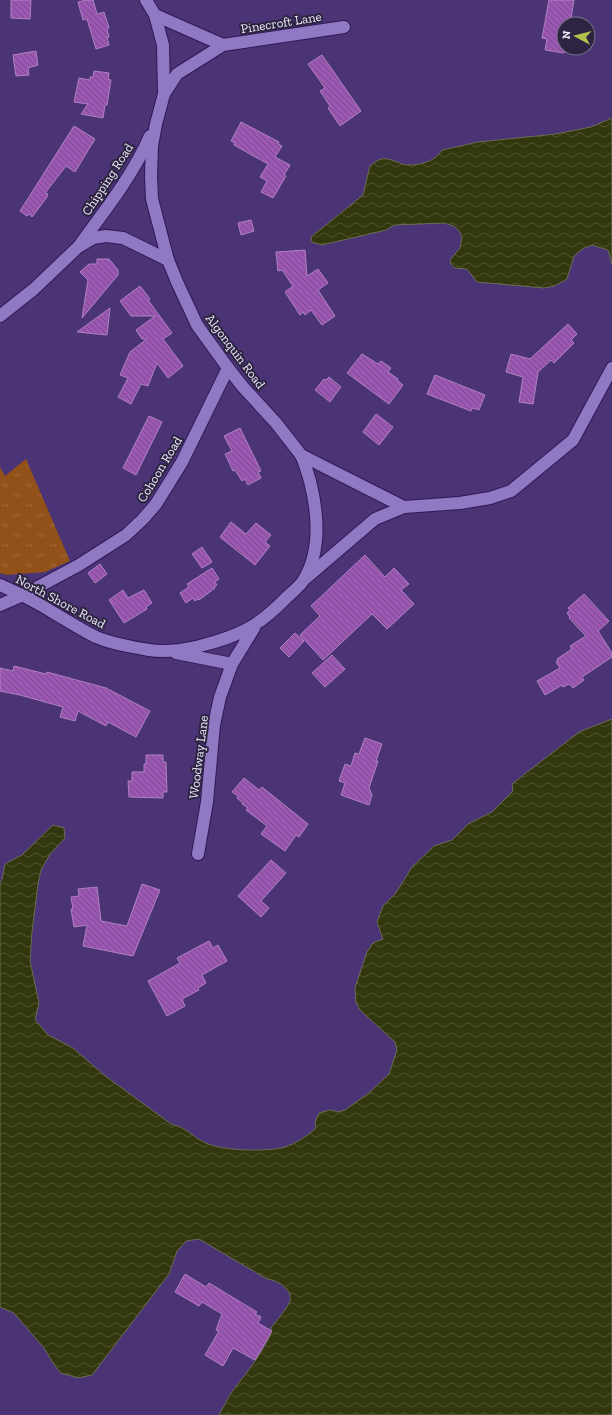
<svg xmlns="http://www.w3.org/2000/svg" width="612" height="1415" font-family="'Zilla Slab',serif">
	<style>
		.park { fill: url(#park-tufts) }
		.water { fill: url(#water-waves); stroke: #6a6c54 }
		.building { fill: url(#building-back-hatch); stroke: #b181c3 }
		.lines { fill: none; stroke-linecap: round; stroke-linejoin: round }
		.street-casing { stroke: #311858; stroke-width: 14 }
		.street { stroke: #8e79c2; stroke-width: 12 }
		.labels { text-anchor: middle; stroke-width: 4; stroke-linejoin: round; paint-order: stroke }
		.street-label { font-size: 13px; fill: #ede9f9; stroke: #2d2442 }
	</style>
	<defs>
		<pattern id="park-tufts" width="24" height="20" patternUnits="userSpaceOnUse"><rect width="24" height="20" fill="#925118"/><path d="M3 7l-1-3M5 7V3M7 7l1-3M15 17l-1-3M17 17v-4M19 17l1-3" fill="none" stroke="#a26a3a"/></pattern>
		<pattern id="water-waves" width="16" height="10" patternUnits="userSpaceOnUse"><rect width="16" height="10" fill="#32370d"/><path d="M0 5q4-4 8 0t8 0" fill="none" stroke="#505431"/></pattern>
		<pattern id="building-back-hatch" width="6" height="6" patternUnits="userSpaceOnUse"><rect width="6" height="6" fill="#9c56b4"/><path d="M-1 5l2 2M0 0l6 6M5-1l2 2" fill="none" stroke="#764f85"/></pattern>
	</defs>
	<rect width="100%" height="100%" fill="#4a3476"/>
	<polygon class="park" points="26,459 70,561 45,572 6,575 0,573 0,467 5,476"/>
	<g class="water">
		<path d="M612,118V264L608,250L592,245L582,249L574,256L567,279L554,286L544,288L477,282L467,269C458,268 452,270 450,260L460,248L462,238L460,232L454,226L444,223L394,225L386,230L322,245L312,242L311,237L363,195L370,166C373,164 377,160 381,159C391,157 399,165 408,165C421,165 436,161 442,150L478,142L556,134L591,127Z"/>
		<path d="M612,719V1415H219C223,1408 227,1400 231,1393C240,1381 273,1341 271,1328C276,1321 287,1309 290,1301C293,1289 277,1280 267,1279L199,1239L186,1241L177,1251L169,1274L92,1375L78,1378L61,1373L55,1366L44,1348L14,1313L0,1307V882L2,880L5,864L22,855L53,825L64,828L65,838L50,854L41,870L38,884L32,932L30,961L39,1003L35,1020L48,1035L73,1048L104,1075L171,1124C188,1128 192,1137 206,1143C222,1151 268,1152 285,1147C297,1143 307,1136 316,1128L315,1122L319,1113L330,1110L338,1112L345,1110L370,1092L389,1074L397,1050L395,1042L360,1010L356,1002L355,988L367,952L373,943L383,939L377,922L383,906L396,893L412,867L434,846L452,840L468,824L492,812L513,791L512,784L579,732Z"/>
	</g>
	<g class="building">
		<polygon points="11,0 31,0 30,19 11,18"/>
		<polygon points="86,0 93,0 97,14 104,12 109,28 107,29 109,37 107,37 109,45 96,49 87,19 83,20 78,2"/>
		<polygon points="549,0 574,0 570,24 564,24 564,53 545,50 547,39 542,38"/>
		<polygon points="36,51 38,65 28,68 29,75 16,76 13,55"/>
		<polygon points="322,55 361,111 340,126 328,108 330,106 320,91 325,88 308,64"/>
		<polygon points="94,71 109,73 108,79 111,80 107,105 105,105 103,118 81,114 88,104 74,102 79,78 90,80 90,77 93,77"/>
		<polygon points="241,122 279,142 278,144 282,146 275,157 290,165 284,175 286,176 273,198 261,192 267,181 260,177 268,164 234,145 235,143 231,141"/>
		<polygon points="74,126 95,139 75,172 66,166 45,193 48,194 47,197 32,217 29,214 27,216 20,211"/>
		<polygon points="251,220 254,231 241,235 238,223"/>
		<polygon points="305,250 307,276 318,269 328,283 318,290 335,316 322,325 311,310 305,315 303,312 300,315 285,292 293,286 282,270 278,271 276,252"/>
		<polygon points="97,259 109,259 118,270 118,275 82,318 88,280 80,272 89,264 97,264"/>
		<polygon points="140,286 150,299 148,300 172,333 163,339 183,366 168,378 157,363 148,386 141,384 131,404 118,397 128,378 120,375 130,352 147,339 142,339 136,330 155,316 131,316 120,301"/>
		<polygon points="110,308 107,335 77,332"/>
		<polygon points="568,324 577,334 571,340 574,343 554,363 551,360 538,372 533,404 519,402 523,377 506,372 511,354 530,359"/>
		<polygon points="362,354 378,364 381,361 391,368 388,372 398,379 397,380 403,385 389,404 347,373"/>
		<polygon points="435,375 485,395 479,410 472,408 471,411 427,394"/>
		<polygon points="329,377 341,387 330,402 315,390 324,379 326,380"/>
		<polygon points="376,414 393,427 379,445 363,432"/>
		<polygon points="149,416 162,422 136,475 123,468"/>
		<polygon points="240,428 261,471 258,472 261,478 248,485 245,479 242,481 235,470 233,471 225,454 232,451 224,436"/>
		<polygon points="231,522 246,534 256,523 271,535 265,542 270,546 255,565 220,537"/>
		<polygon points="202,547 212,562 202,568 192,554"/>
		<polygon points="365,555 385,577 394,568 409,584 401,590 414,604 387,629 372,614 323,660 300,635 320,616 311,606"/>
		<polygon points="100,564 107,574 95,583 88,573"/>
		<polygon points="212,568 219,579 215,582 217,585 214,587 215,588 199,600 198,599 195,601 193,598 186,603 180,593 189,587 187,584"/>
		<polygon points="123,590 128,598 144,590 152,603 146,607 147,609 124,623 109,600"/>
		<polygon points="584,594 609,621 598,631 612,653 612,657 582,677 584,680 573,688 569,684 563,687 562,685 545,695 537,681 560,668 556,662 558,661 557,659 572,649 570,646 586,636 569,618 570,617 567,613 570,610 568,608"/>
		<polygon points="295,633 304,641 289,657 280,648"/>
		<polygon points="332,655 345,669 325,687 312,673"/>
		<polygon points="14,666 46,674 47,672 106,688 150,711 136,737 108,722 106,726 78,711 75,721 60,717 63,707 20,695 0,691 0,668 13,671"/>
		<polygon points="365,738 382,744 376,761 378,761 369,788 372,795 369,805 341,795 345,783 339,781 345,764 351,766 355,753 359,754"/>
		<polygon points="146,755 163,755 163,762 166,762 167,792 163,792 163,798 129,797 128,781 132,781 132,772 144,772 144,764 146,764"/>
		<polygon points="244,778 259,790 262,787 308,824 299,837 296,835 285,851 261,834 267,826 246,810 248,808 242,804 243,803 237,798 238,796 232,792"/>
		<polygon points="271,860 286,873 261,901 269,908 261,917 238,896"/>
		<polygon points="142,884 160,890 133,956 83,946 87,925 74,927 71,909 73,909 71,897 79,896 78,889 97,887 101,921 127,926"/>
		<polygon points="209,941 213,948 218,945 227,961 202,975 206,983 198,988 199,990 182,999 185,1006 167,1016 148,981 180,963 177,958"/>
		<polygon points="185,1274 206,1287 209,1283 257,1312 255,1314 261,1317 258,1323 272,1331 255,1360 233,1348 223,1366 205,1355 219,1331 216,1330 222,1314 202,1302 199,1306 175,1292"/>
	</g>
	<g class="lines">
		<g class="street-casing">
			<g id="street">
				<polyline points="146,0 155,15 163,45 164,94 156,124 152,146 151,176 152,199 168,260 177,282 197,325 228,368 243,387 276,423 301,455 404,507"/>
				<polyline points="155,15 223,45"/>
				<polyline points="164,94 177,74 223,45 344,27"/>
				<path d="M81,243C106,209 133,175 150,136"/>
				<polyline points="0,316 34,289 78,247 93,238 106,236 123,238 168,260"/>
				<polyline points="306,578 375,519 404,507 460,503 490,498 511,491 573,440 612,368"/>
				<path d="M0,585C18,593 37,602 54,613C68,621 81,630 96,637C113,644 131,647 149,650C166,653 183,650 200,646C239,636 258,627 286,598C291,593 299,587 303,581C322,551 318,513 310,481C307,472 305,463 301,455"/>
				<polyline points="0,605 23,595 79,565 126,535 143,519 156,504 182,462 228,368"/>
				<polyline points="176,653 232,664"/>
				<polyline points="198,854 207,802 214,725 220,697 232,664 254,628"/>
			</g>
		</g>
		<use href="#street" class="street"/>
	</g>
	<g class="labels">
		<g class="street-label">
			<text transform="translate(281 22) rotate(-9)" y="5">Pinecroft Lane</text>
			<text transform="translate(107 179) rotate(-57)" y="5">Chipping Road</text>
			<text transform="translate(236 351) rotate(53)" y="5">Algonquin Road</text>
			<text transform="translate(159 469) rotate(-59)" y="5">Cohoon Road</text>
			<text transform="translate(61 601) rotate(28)" y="5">North Shore Road</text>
			<text transform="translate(198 757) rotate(-83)" y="5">Woodway Lane</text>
		</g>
	</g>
	<g transform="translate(576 36) rotate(277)"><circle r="19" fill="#2d2442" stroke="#7a738b"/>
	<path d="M0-3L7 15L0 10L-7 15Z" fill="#b2c34c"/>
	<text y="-6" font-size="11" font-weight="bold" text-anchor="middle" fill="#ede9f9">N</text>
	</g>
</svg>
